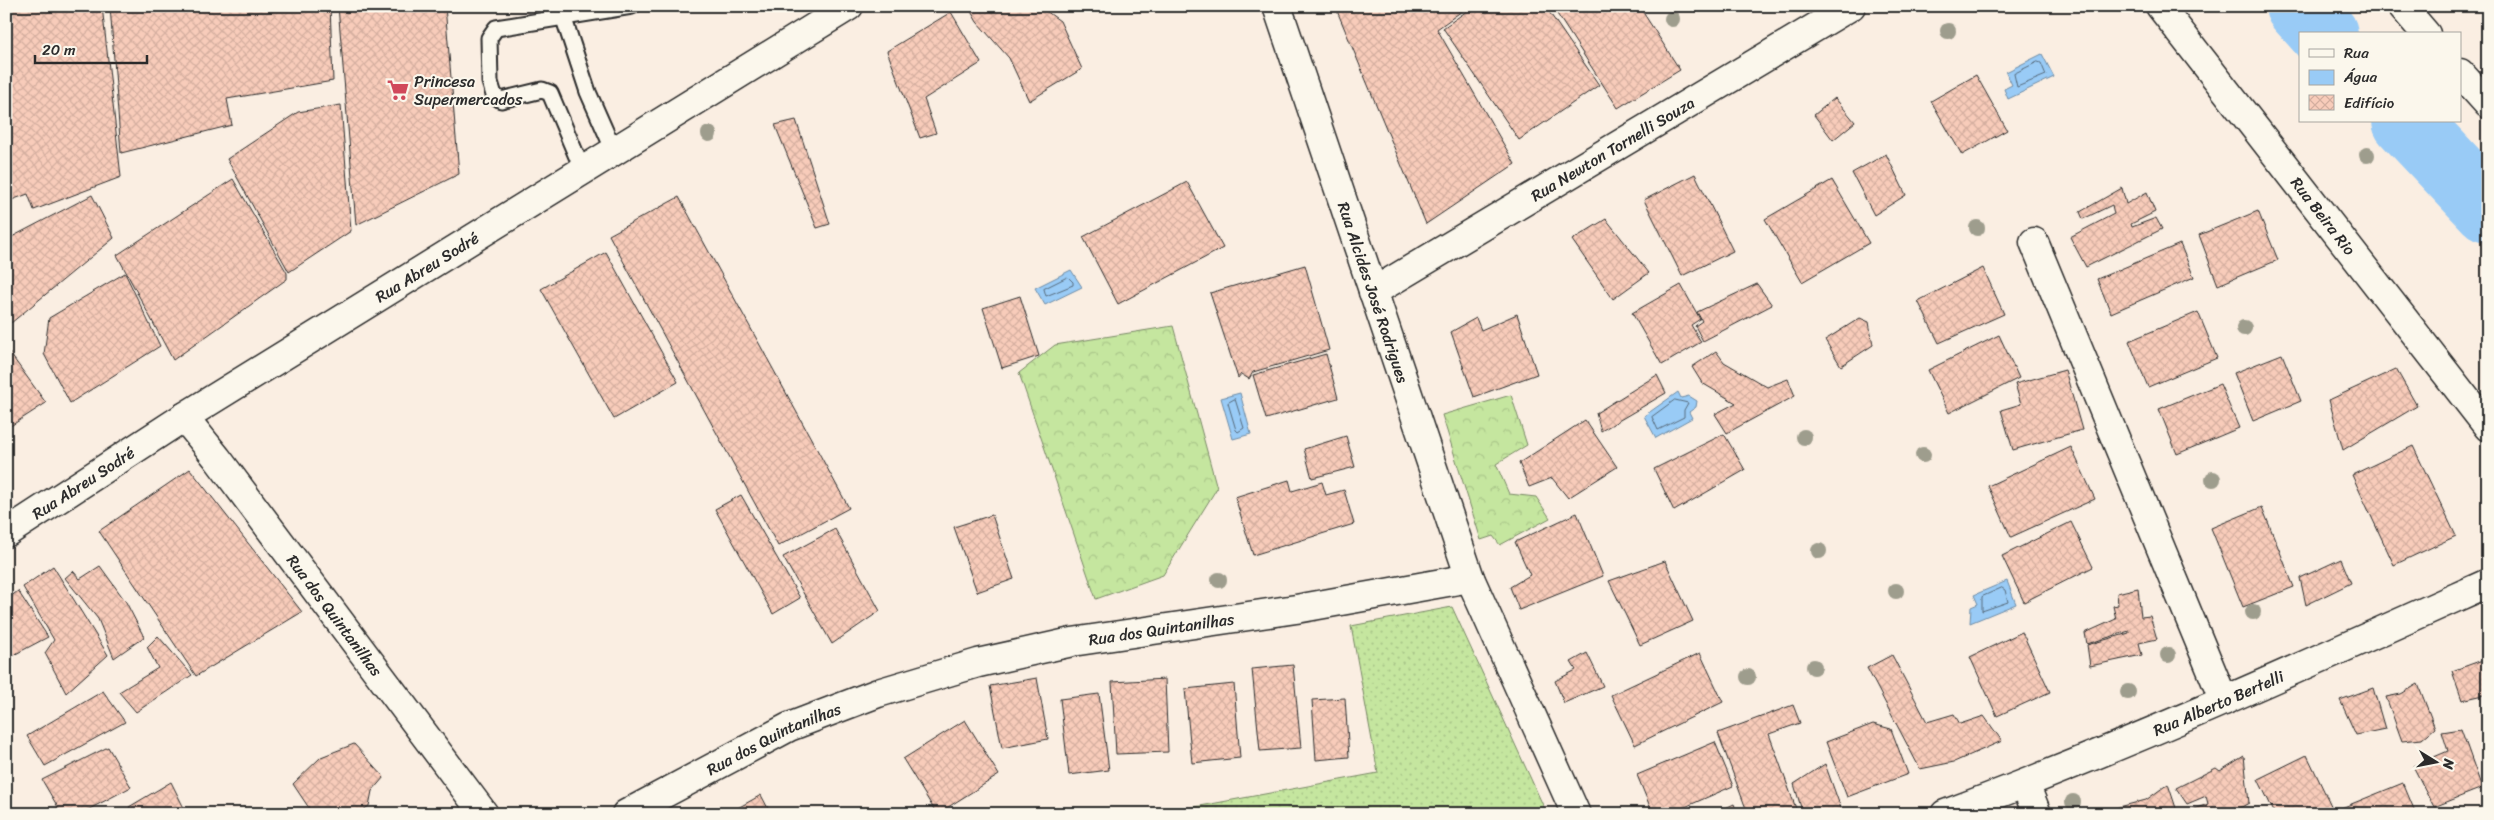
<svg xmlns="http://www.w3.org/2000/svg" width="2494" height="820" font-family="Sriracha,sans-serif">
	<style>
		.grass { fill: url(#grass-dots); stroke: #788865 }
		.forest { fill: url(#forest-crowns); stroke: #788865 }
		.water { fill: #99cbf6; stroke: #6d8ba5 }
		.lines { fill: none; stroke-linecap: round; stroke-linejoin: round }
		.shore { stroke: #576b7c; stroke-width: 1 }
		.river { stroke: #99cbf6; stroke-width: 68 }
		.building { fill: url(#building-cross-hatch); stroke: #2b2b2b }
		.service-casing { stroke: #2b2b2b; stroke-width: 19 }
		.minor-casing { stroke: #2b2b2b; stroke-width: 31 }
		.secondary-casing { stroke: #2b2b2b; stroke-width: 31 }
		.service { stroke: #fbf7ec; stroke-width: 15 }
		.minor { stroke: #fbf7ec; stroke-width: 28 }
		.secondary { stroke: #fbf7ec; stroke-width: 28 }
		.tree { fill: #9e9d8d }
		.labels { text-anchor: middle; stroke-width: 4; stroke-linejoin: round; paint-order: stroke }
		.poi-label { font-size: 16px; fill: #2b2b2b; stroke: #fbf7ec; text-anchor: start }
		.street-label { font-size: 16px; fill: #2b2b2b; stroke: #fbf7ec }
	</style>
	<defs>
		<pattern id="grass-dots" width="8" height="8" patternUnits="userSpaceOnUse" patternTransform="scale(1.25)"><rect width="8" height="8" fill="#c5e69f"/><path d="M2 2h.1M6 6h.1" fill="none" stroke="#a9c589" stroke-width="1.8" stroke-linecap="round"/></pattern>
		<pattern id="forest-crowns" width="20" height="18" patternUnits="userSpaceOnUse" patternTransform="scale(1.25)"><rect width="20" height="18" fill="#c5e69f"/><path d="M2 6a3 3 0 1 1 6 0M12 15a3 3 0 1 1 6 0" fill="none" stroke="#a9c589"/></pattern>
		<pattern id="building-cross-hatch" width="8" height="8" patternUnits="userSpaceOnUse" patternTransform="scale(1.25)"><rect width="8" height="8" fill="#f8ccba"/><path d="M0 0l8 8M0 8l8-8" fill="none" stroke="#d5afa0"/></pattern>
	</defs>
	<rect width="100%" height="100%" fill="#faeee2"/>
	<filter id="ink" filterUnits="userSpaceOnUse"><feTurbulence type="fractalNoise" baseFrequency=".02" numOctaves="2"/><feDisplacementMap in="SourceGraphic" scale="10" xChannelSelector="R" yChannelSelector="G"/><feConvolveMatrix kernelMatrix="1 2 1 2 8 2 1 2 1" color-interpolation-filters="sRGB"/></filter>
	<g filter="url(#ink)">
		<polygon class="grass" points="1452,607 1547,814 1157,814 1378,773 1351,626"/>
		<g class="forest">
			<polygon points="1173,326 1217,488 1163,575 1096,599 1019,373 1055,345"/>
			<polygon points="1511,395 1527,445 1496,464 1509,494 1536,497 1550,518 1500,545 1493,536 1481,540 1442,415"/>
		</g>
		<g class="water">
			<polygon points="2042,54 2054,77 2008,99 2004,89 2012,85 2006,72"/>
			<polygon points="1071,270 1082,287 1045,305 1035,288"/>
			<polygon points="1678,392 1681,398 1689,396 1697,401 1696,407 1689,412 1692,418 1656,438 1644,416"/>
			<polygon points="1240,393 1251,434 1233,439 1221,398"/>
			<polygon points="2007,581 2016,604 1970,623 1971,607 1978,604 1974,595"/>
		</g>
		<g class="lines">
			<g class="shore">
				<polygon points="2038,62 2041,63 2046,75 2017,87 2014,74"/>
				<polygon points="1068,277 1073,282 1073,285 1046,296 1044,289"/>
				<polygon points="1235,399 1244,428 1238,432 1236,430 1228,403"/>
				<polygon points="1675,400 1688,403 1684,410 1684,417 1658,430 1652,417"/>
				<polygon points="2002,588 2005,590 2008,602 1982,611 1982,597"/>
			</g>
			<g class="river">
				<polyline points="2299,6 2324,34"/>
				<polyline points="2406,121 2488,208"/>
			</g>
		</g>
		<g class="building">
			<polygon points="6,6 102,6 121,177 34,210 28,194 6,202"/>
			<polygon points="110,6 330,6 333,81 227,99 232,125 121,153"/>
			<polygon points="338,6 445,6 459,174 356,225"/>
			<polygon points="968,6 1039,6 1060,21 1082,69 1029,101 1009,58 977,22"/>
			<polygon points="1335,6 1469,6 1437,29 1515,164 1426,224"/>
			<polygon points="1474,6 1545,6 1599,85 1519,140 1443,28"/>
			<polygon points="1552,6 1639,6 1680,70 1618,108"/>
			<polygon points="951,12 981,63 924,99 936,133 920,138 887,51"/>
			<polygon points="1976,75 2007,130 1962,155 1931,101"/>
			<polygon points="1835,98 1855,122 1833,140 1814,115"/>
			<polygon points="341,105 351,231 289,272 227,159 298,112"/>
			<polygon points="796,120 830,224 817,228 775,125"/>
			<polygon points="1886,154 1906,195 1874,215 1852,173"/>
			<polygon points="1695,174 1733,251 1682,276 1644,200"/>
			<polygon points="233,179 287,273 287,279 173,360 117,255"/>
			<polygon points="1832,180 1869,243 1802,282 1765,219"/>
			<polygon points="1187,182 1223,248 1118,304 1083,237"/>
			<polygon points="2122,188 2126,204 2147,192 2155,212 2131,224 2132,227 2156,218 2162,229 2086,267 2070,237 2114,214 2112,205 2083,219 2080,212"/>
			<polygon points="92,195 114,238 11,323 6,314 6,240"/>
			<polygon points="679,197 849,508 778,546 609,235"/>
			<polygon points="2258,211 2278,260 2218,285 2199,235"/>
			<polygon points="1606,219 1649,273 1613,299 1572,240"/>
			<polygon points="2180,244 2194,277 2111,313 2097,279"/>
			<polygon points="606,252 678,382 614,419 541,289"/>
			<polygon points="1305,265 1329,350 1253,372 1249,379 1241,374 1238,378 1210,293"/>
			<polygon points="1983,268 2004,314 1939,343 1918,301"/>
			<polygon points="125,273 160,346 70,403 44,354 49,318"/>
			<polygon points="1757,284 1772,305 1703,341 1695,326 1702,321 1697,312"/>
			<polygon points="1681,285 1700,319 1691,325 1701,342 1662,365 1632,313"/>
			<polygon points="1020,296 1039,356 1002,368 983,308"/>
			<polygon points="2198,312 2217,358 2148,387 2129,341"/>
			<polygon points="1517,314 1537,374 1474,397 1451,332 1476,318 1481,330"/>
			<polygon points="1860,318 1869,322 1873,345 1841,366 1825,340"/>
			<polygon points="1999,335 2019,378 1949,413 1928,370"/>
			<polygon points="6,348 46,403 6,429"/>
			<polygon points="1716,351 1724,362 1767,387 1788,379 1795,396 1727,433 1715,414 1736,403 1702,383 1692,367"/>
			<polygon points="1326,354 1338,398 1266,419 1253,375"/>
			<polygon points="2282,354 2301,401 2253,421 2234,373"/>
			<polygon points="2396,369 2417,406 2343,450 2329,400"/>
			<polygon points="2065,370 2082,430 2013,450 2001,410 2021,404 2015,384"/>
			<polygon points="1657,375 1666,393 1601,431 1596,413"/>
			<polygon points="2220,384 2239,428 2177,454 2159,409"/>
			<polygon points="1585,420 1617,467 1568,498 1552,478 1529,487 1519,463"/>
			<polygon points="1724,434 1745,470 1674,511 1654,469"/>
			<polygon points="1346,436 1355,467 1312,478 1304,449"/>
			<polygon points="2413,446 2456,536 2394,565 2352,475"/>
			<polygon points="2071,447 2095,499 2011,537 1988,486"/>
			<polygon points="190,469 302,612 196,676 99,531"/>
			<polygon points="1289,480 1292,491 1322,482 1326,495 1344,490 1354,524 1253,555 1235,497"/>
			<polygon points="741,495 800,598 773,614 715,509"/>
			<polygon points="2262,507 2294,587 2243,607 2211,528"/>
			<polygon points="1577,513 1603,576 1519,610 1510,587 1530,575 1515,542"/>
			<polygon points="992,515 1014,579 977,592 954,527"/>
			<polygon points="2071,522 2093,567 2024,602 2002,556"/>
			<polygon points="835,529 880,611 832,644 783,557"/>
			<polygon points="2341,559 2351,583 2306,605 2300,578"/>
			<polygon points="1665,561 1693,621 1640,645 1609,581"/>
			<polygon points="53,566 108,655 66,693 45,653 54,640 23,587"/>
			<polygon points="100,566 126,602 144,637 114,658 98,619 65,578 73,571 80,579"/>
			<polygon points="2138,588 2141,617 2150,616 2157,639 2139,643 2142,655 2090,666 2087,645 2129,633 2129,631 2087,644 2085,633 2116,619 2113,606 2118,605 2117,593"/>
			<polygon points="18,591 48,637 6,659 6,600"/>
			<polygon points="2022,632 2050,692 1997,716 1970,657"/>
			<polygon points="158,636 192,675 136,712 119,692 158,668 147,647"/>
			<polygon points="1587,653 1603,686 1564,703 1555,681 1576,670 1571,662"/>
			<polygon points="1700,653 1723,702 1635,745 1611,695"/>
			<polygon points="1892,655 1927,722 1954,714 1960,724 1984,716 2002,741 1954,762 1920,769 1867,668"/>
			<polygon points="2488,658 2488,694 2462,700 2452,671"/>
			<polygon points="1293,665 1301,748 1260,751 1252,669"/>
			<polygon points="1037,678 1048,739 1002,748 990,686"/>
			<polygon points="1165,679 1168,752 1116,754 1112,682"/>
			<polygon points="1234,684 1240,758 1192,763 1185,689"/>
			<polygon points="2418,684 2435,728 2422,739 2402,741 2386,697 2401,694"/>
			<polygon points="2373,688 2385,729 2356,735 2340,700"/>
			<polygon points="103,691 125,722 45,766 27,736"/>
			<polygon points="1099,694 1109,770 1069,775 1060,699"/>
			<polygon points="1345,698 1349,757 1316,760 1312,700"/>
			<polygon points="1793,705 1800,723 1769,734 1798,814 1748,814 1718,733"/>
			<polygon points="965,720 999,775 937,814 903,759"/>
			<polygon points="1873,724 1891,729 1908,774 1847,797 1826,742"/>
			<polygon points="2461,729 2482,788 2434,807 2413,766 2448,751 2442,732"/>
			<polygon points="1715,742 1733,786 1669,814 1653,814 1637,775"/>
			<polygon points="354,744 384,777 372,791 369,806 357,814 313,814 293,784 321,757"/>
			<polygon points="108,747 131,787 80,814 62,814 42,780"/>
			<polygon points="2307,755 2335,814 2275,814 2258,779"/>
			<polygon points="2244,756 2249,803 2229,814 2185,814 2185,812 2208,804 2206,796 2187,804 2176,788 2216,768 2220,771"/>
			<polygon points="1825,764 1843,814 1803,814 1794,784"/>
			<polygon points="171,782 187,814 133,814 129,807"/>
			<polygon points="2403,783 2416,814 2341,814 2339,809"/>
			<polygon points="2168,784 2178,814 2106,814 2104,811 2146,800"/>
			<polygon points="761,795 771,814 727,814"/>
			<polygon points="1734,804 1738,814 1713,814"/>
		</g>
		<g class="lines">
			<g class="service-casing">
				<g id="service">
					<polyline points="563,16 588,92 614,151"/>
					<polyline points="583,171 550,93 542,90 501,100 494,95 490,82 489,38 496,28 632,6"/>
				</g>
			</g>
			<g class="minor-casing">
				<g id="minor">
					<path id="s1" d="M1277,6L1470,578"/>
					<path id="s2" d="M2160,6L2488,427"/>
					<polyline points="2402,6 2426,34"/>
					<polyline points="2460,73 2488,104"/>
					<polyline points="2034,242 2224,701"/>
					<path id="s3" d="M1373,292L1851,6"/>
					<path id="s4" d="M184,417L217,458L484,814"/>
					<polyline points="2025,784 2037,814"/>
					<path id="s5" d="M626,814L789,727L878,693L978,663L1072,642L1296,609L1470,578L1576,814"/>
					<path id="s6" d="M1945,814C2130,745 2308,664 2488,583"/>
				</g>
			</g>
			<g class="secondary-casing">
				<g id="secondary">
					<path id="s7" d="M6,533L184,417L849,6"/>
				</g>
			</g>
			<use href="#service" class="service"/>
			<use href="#minor" class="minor"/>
			<use href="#secondary" class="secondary"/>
		</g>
		<g class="tree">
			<circle cx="1672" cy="19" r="8"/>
			<circle cx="1948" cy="31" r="8"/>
			<circle cx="709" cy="134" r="8"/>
			<circle cx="2367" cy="155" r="8"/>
			<circle cx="1977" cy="228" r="8"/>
			<circle cx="2244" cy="328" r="8"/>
			<circle cx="1804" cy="437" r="8"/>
			<circle cx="1923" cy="455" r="8"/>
			<circle cx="2213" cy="479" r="8"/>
			<circle cx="1819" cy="551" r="8"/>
			<circle cx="1219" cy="580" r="8"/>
			<circle cx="1896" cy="591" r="8"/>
			<circle cx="2253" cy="612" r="8"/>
			<circle cx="2168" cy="655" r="8"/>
			<circle cx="1814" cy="667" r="8"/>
			<circle cx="1748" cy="677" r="8"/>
			<circle cx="2128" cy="692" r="8"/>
			<circle cx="2073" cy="802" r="8"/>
		</g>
	</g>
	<defs>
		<g id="supermarket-bare" transform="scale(1.725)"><path d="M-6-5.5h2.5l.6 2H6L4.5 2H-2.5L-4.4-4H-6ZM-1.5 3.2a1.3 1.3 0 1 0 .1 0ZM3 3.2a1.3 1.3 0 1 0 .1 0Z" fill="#d1495b" stroke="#fbf7ec" stroke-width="2.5" paint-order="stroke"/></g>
	</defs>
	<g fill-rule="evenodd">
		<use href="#supermarket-bare" x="398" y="90"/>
	</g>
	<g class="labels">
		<g class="poi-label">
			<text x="414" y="87">Princesa<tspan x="414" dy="18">Supermercados</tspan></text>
		</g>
		<g class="street-label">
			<text dy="6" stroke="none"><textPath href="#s3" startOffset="279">Rua Newton Tornelli Souza</textPath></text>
			<text dy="6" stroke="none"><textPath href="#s2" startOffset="266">Rua Beira Rio</textPath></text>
			<text dy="6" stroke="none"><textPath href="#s7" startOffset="498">Rua Abreu Sodré</textPath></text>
			<text dy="6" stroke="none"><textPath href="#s1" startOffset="302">Rua Alcides José Rodrigues</textPath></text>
			<text dy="6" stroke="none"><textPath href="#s7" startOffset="92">Rua Abreu Sodré</textPath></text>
			<text dy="6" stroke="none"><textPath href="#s4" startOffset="249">Rua dos Quintanilhas</textPath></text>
			<text dy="6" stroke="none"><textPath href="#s5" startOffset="571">Rua dos Quintanilhas</textPath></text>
			<text dy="6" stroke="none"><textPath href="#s6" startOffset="295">Rua Alberto Bertelli</textPath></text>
			<text dy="6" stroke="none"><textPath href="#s5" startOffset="166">Rua dos Quintanilhas</textPath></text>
		</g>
	</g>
	<rect width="2494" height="820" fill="none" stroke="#fbf7ec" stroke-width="25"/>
	<rect x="12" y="12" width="2469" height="795" fill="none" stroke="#2b2b2b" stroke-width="2" filter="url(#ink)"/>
	<rect x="2299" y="32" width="162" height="90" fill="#fbf7ec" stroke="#a8a59f"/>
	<rect x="2309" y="49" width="25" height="8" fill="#fbf7ec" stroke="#a8a59f"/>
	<text x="2344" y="58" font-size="15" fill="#2b2b2b">Rua</text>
	<rect x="2309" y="70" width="25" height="15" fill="#99cbf6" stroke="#a8a59f"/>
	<text x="2344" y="82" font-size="15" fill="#2b2b2b">Água</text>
	<rect x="2309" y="95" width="25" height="15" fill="url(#building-cross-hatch)" stroke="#a8a59f"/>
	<text x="2344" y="108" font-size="15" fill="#2b2b2b">Edifício</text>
	<g transform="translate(2436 762) rotate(100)" stroke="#fbf7ec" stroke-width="4" paint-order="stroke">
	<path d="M0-4L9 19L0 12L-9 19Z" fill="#2b2b2b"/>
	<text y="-8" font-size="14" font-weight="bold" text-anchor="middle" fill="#2b2b2b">N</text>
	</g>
	<path d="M35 55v8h112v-8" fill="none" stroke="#2b2b2b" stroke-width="2.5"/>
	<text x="42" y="55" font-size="15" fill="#2b2b2b" stroke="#fbf7ec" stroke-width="4" paint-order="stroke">20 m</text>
</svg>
